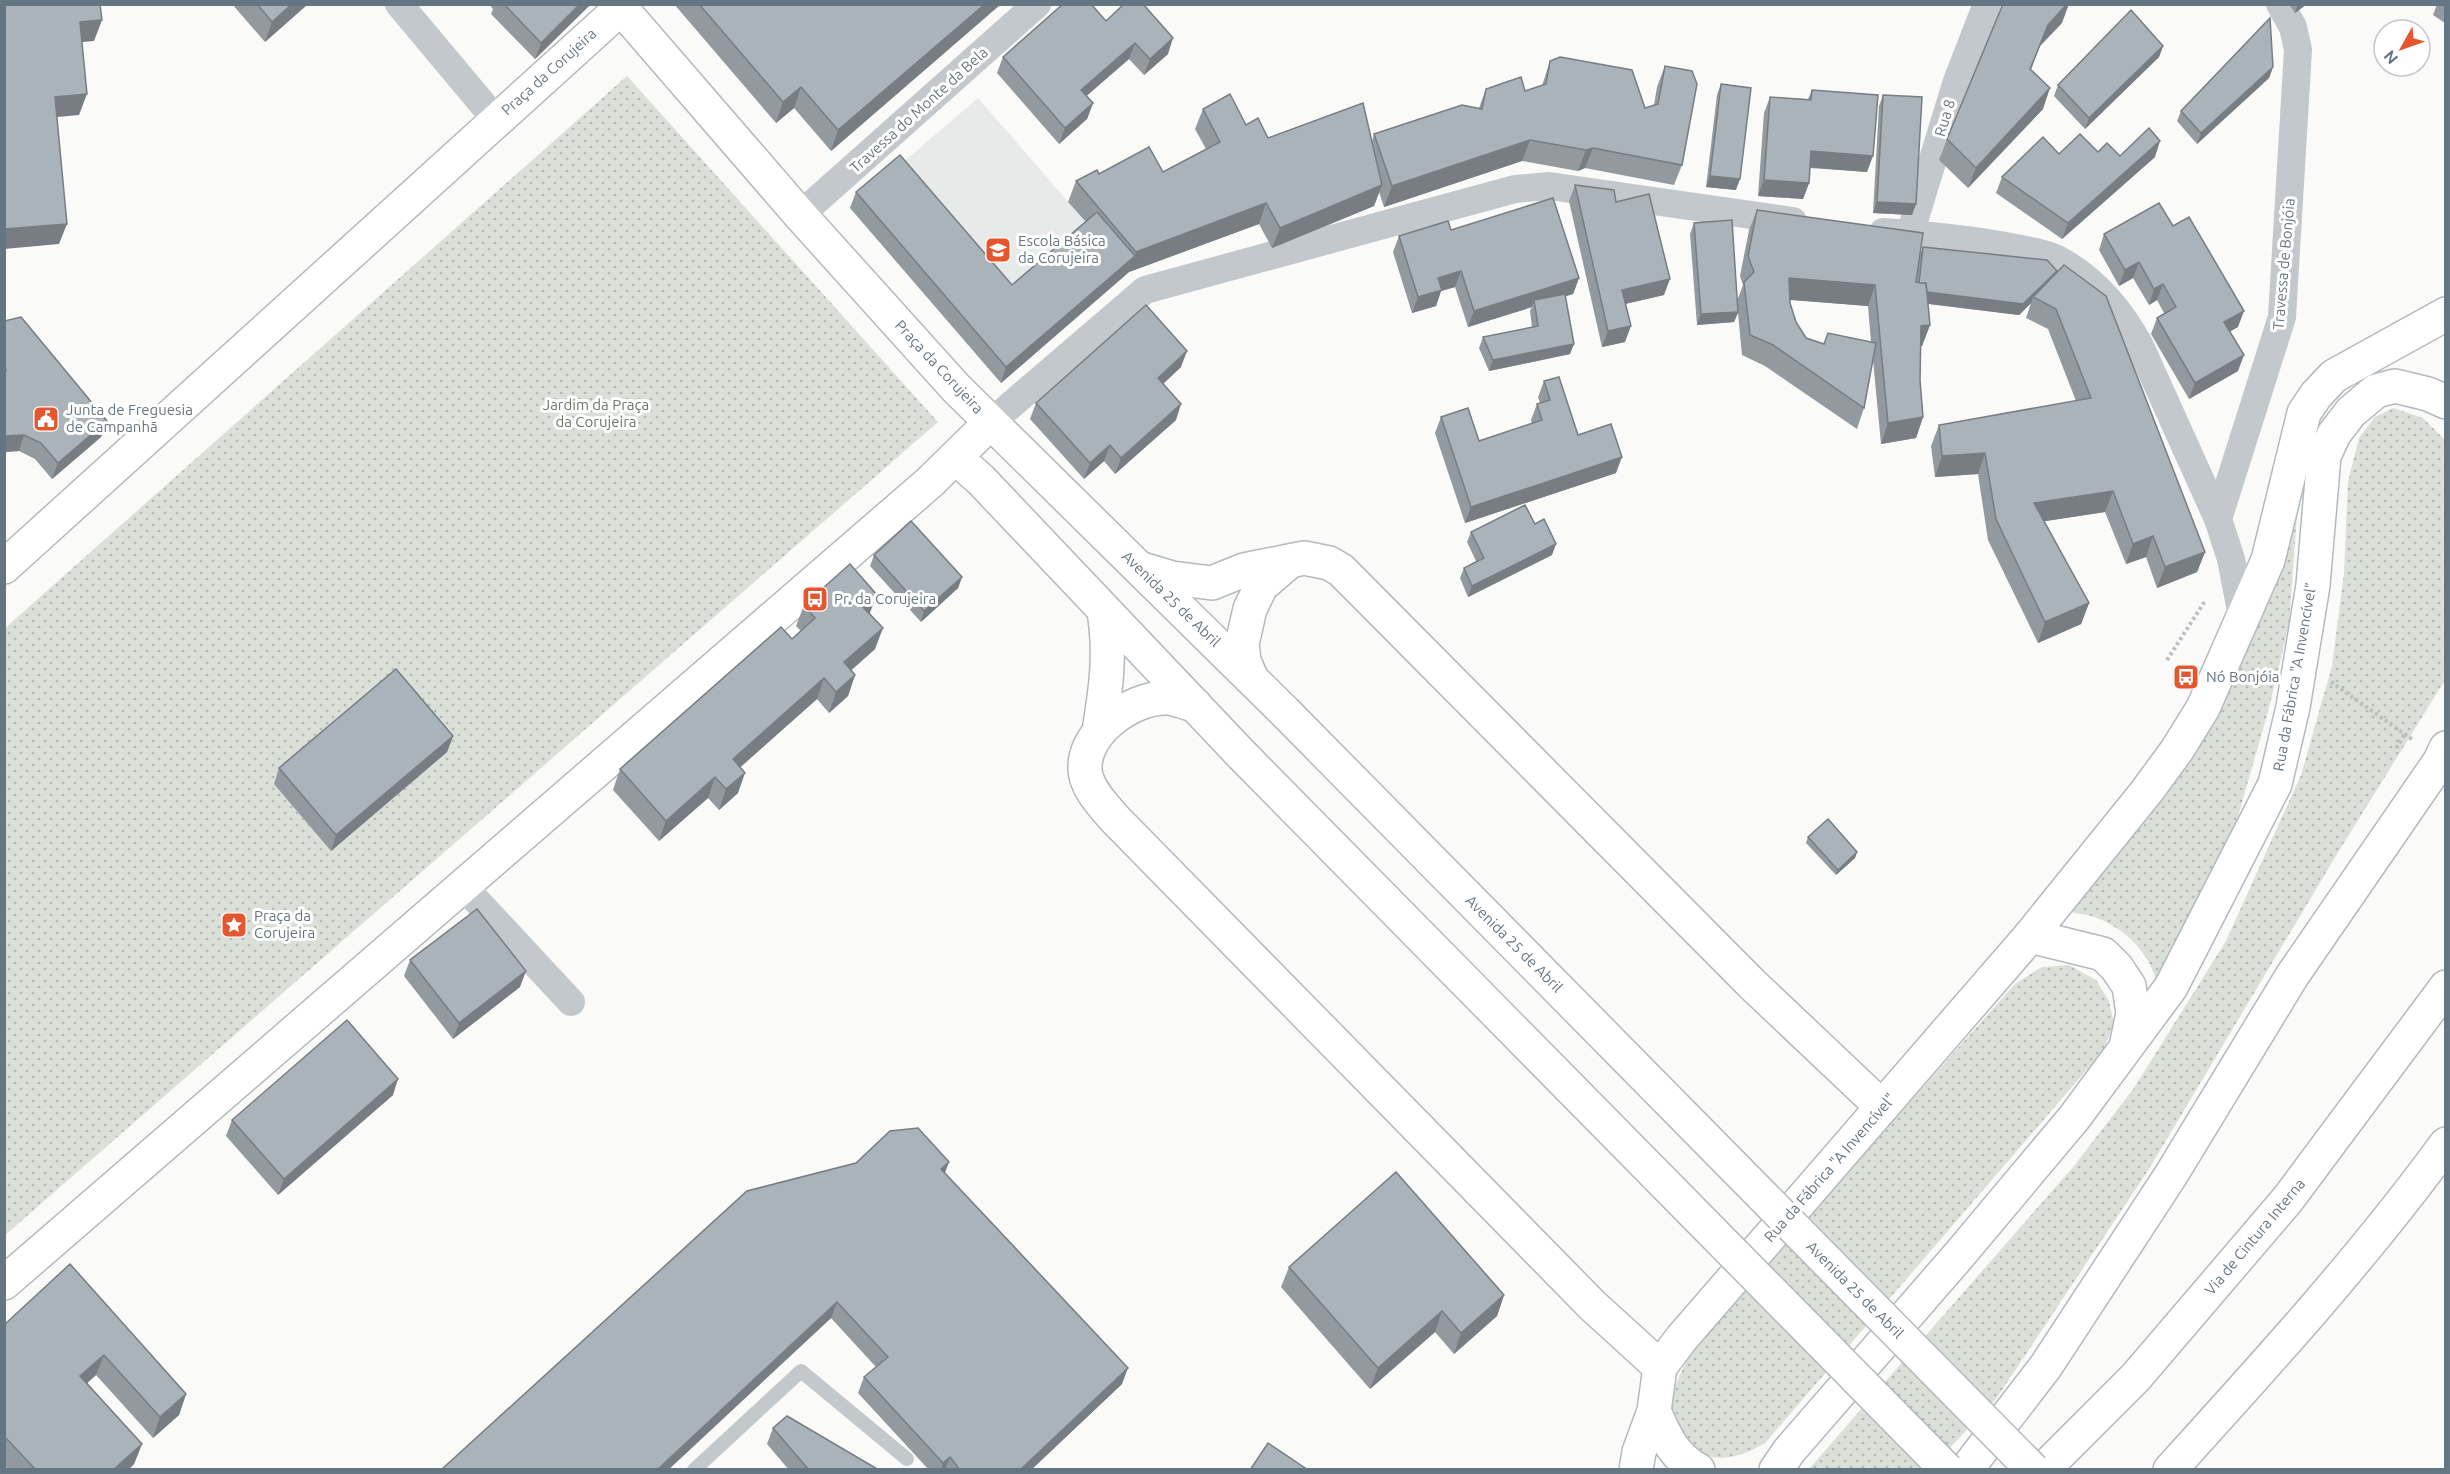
<svg xmlns="http://www.w3.org/2000/svg" width="2450" height="1474" font-family="Ubuntu,sans-serif">
	<style>
		.built { fill: #e8e9e9 }
		.grass { fill: url(#grass-dots) }
		.lines { fill: none; stroke-linecap: round; stroke-linejoin: round }
		.secondary-casing { stroke: #b3babf; stroke-width: 36 }
		.highway-casing { stroke: #b4b9bd; stroke-width: 36 }
		.path { stroke: #bbbfc2; stroke-width: 4; stroke-dasharray: 3 3; stroke-linecap: butt }
		.lane { stroke: #c3c8cc; stroke-width: 14 }
		.street { stroke: #c3c8cc; stroke-width: 28 }
		.secondary { stroke: #fff; stroke-width: 33 }
		.highway { stroke: #fff; stroke-width: 33 }
		.secondary-bridge-casing { stroke: #b3babf; stroke-width: 36; stroke-linecap: butt }
		.secondary-bridge { stroke: #fff; stroke-width: 33 }
		.wall { fill: #929a9f; fill-rule: evenodd }
		.shaded-wall { fill: #777d82 }
		.building { fill: #aab3b9; stroke: #777d82; stroke-width: 1.5 }
		.labels { text-anchor: middle; stroke-width: 6; stroke-linejoin: round; paint-order: stroke }
		.street-label { font-size: 15px; fill: #657683; stroke: #fff }
		.poi-label { font-size: 15px; fill: #657683; stroke: #fff; text-anchor: start }
		.park-label { font-size: 15px; fill: #687a64; stroke: #fff }
	</style>
	<defs>
		<pattern id="grass-dots" width="8" height="8" patternUnits="userSpaceOnUse" patternTransform="scale(1.5)"><rect width="8" height="8" fill="#dadfd7"/><path d="M2 2h.1M6 6h.1" fill="none" stroke="#b4b9b4" stroke-width="1.8" stroke-linecap="round"/></pattern>
	</defs>
	<rect width="100%" height="100%" fill="#fafaf8"/>
	<polygon class="built" points="978,98 1129,272 1001,383 850,208"/>
	<g class="grass">
		<polygon points="627,76 938,422 5,1235 4,629"/>
		<polygon points="2393,408 2423,418 2445,440 2445,680 2337,854 2149,1169 1996,1399 1930,1469 1808,1470 2074,1166 2134,1088 2226,941 2301,775 2332,666 2344,573 2348,482 2359,438 2375,417"/>
		<path d="M2299,487L2289,624L2268,712L2230,844L2156,980C2148,952 2127,931 2100,919C2091,915 2080,914 2071,912L2147,818L2215,709Z"/>
		<path d="M2069,965L2096,980L2109,1001L2114,1024L2103,1051L1765,1443C1736,1460 1705,1468 1684,1436C1680,1431 1673,1423 1672,1417C1668,1390 1687,1361 1699,1339L2015,984L2042,967Z"/>
	</g>
	<g class="lines">
		<g class="secondary-casing">
			<g id="secondary">
				<polyline points="956,458 981,480 1242,755"/>
				<polyline points="4,567 621,8 800,215 956,388 1285,712"/>
				<polyline points="1142,569 1172,578 1212,583 1244,570 1304,558 1329,563 1341,570 1752,984 1882,1107"/>
				<polyline points="1251,677 1244,661 1242,644 1250,609 1261,586 1290,561"/>
				<path d="M1195,705C1186,703 1176,699 1168,698C1131,696 1077,736 1086,776C1090,792 1104,806 1114,818L1592,1305L1660,1367"/>
				<path d="M1099,731C1106,688 1111,655 1104,611"/>
				<polyline points="2030,936 2103,954 2117,968 2129,986 2133,1013 2126,1047"/>
				<polyline points="4,1283 930,482 990,423"/>
				<path d="M1654,1411C1665,1436 1673,1456 1698,1470"/>
				<polyline points="1636,1470 1639,1452 1654,1411 1660,1367 1681,1339 2030,936 2147,791 2177,750 2203,708 2268,560 2304,413 2316,395 2334,376 2446,314"/>
				<polyline points="1776,1470 1789,1451 1960,1254 2074,1118 2171,987 2275,784 2293,707 2313,585 2324,456 2334,434 2351,412 2376,391 2395,386 2428,394 2446,402"/>
			</g>
		</g>
		<g class="highway-casing">
			<g id="highway">
				<polyline points="1966,1470 2046,1366 2171,1175 2292,976 2440,761 2446,748"/>
				<polyline points="2043,1470 2136,1377 2288,1199 2446,987"/>
				<path d="M2170,1470C2266,1364 2362,1259 2446,1144"/>
			</g>
		</g>
		<g class="path">
			<polyline points="2167,660 2205,601"/>
			<polyline points="2331,682 2413,740"/>
			<polyline points="2396,748 2405,734"/>
		</g>
		<polyline class="lane" points="694,1470 801,1371 907,1459"/>
		<g class="street">
			<polyline points="399,4 496,120"/>
			<polyline points="800,215 1037,4"/>
			<path d="M1883,232C1927,235 1972,239 2015,248C2030,251 2046,253 2059,260C2094,279 2121,311 2140,346L2218,519L2231,559L2243,621"/>
			<polyline points="1910,234 1957,81 1987,4"/>
			<polyline points="990,423 1145,290 1515,189 1549,186 1793,221"/>
			<polyline points="2218,519 2282,317 2298,50 2293,27 2280,4"/>
			<polyline points="462,885 571,1002"/>
		</g>
		<use href="#secondary" class="secondary"/>
		<use href="#highway" class="highway"/>
		<g class="secondary-bridge-casing">
			<g id="secondary-bridge">
				<polyline points="1285,712 2033,1470"/>
				<polyline points="1242,755 1947,1470"/>
			</g>
		</g>
		<use href="#secondary-bridge" class="secondary-bridge"/>
	</g>
	<g class="wall">
		<polygon points="232,4 308,4 265,42"/>
		<polygon points="489,4 591,4 535,59 491,14 493,9"/>
		<polygon points="674,4 1001,4 831,151 794,108 776,123"/>
		<polygon points="2289,4 2307,4 2295,13"/>
		<polygon points="2437,4 2445,4 2445,23 2433,15"/>
		<polygon points="1106,21 1168,54 1144,75 1129,59 1086,96 1093,103 1087,119 1059,144 997,73 1003,57"/>
		<polygon points="2062,23 2040,46 2031,70 2043,109 1968,188 1939,160 1947,139"/>
		<polygon points="2163,46 2159,57 2085,129 2054,96 2058,85"/>
		<polygon points="1550,61 1645,108 1654,105 1657,87 1665,66 1682,165 1674,185 1585,168 1578,171 1522,161 1384,207 1379,192 1374,206 1272,248 1259,224 1129,272 1001,383 850,208 856,192 1012,285 1086,222 1068,202 1076,181 1099,174 1163,172 1206,149 1195,129 1203,109 1246,125 1268,138 1372,142 1374,134 1479,108 1486,89 1525,91 1542,86"/>
		<polygon points="2273,67 2269,78 2197,144 2177,121 2181,111"/>
		<polygon points="1721,84 1736,190 1706,187 1717,95"/>
		<polygon points="1812,90 1867,172 1810,168 1809,183 1803,199 1758,196 1764,113 1770,97 1808,99"/>
		<polygon points="1883,95 1916,204 1912,215 1873,213 1879,106"/>
		<polygon points="2098,152 2120,156 2155,157 2062,239 1996,193 2002,177 2059,154"/>
		<polygon points="1575,185 1616,202 1664,295 1625,304 1625,342 1602,347 1569,201"/>
		<path d="M1757,210L1920,255L1923,247L2056,273L2205,552L2197,572L2157,588L2146,557L2126,564L2105,512L2044,521L2089,603L2081,624L2038,643L1988,540L1978,474L1935,477L1931,446L1939,425L2076,401L2048,329L2026,318L2031,303L2019,315L1928,304L1930,325L1922,346H1921L1920,380L1923,417L1916,438L1881,444L1873,360L1864,408L1857,429L1765,366L1742,355L1738,313L1734,322L1697,325L1690,234L1694,223L1737,301L1743,285L1740,276L1749,230ZM1790,300L1868,306L1871,342L1824,344L1806,338L1796,322L1790,303Z"/>
		<polygon points="2173,226 2238,327 2230,331 2238,371 2189,399 2151,334 2157,318 2164,313 2157,300 2149,305 2133,278 2119,286 2099,250 2104,234"/>
		<polygon points="1451,230 1579,278 1573,294 1565,296 1570,354 1489,371 1479,348 1483,337 1532,327 1530,311 1532,307 1468,327 1455,287 1441,291 1436,306 1412,313 1393,252 1399,236"/>
		<polygon points="4,321 107,421 101,437 52,479 35,459 19,451 4,452"/>
		<polygon points="1181,367 1163,384 1176,420 1115,474 1104,461 1084,479 1030,419 1036,403"/>
		<polygon points="1544,381 1578,435 1616,473 1465,523 1435,433 1441,417 1479,441 1532,424 1531,420 1537,404 1540,403 1538,397"/>
		<polygon points="1535,524 1552,555 1468,597 1460,578 1464,568 1476,561 1467,542 1471,532"/>
		<polygon points="874,555 962,577 958,588 921,622 870,566"/>
		<polygon points="804,605 870,614 875,649 851,670 855,675 848,696 829,713 817,699 740,767 738,793 719,810 708,798 659,841 613,790 620,769 792,639 801,631 796,626"/>
		<polygon points="453,736 447,752 331,851 274,784 279,768"/>
		<polygon points="1808,837 1857,852 1855,858 1836,875 1806,843"/>
		<polygon points="410,960 520,987 453,1039 404,976"/>
		<polygon points="393,1095 278,1195 226,1136 232,1120"/>
		<polygon points="945,1173 1122,1384 1031,1470 929,1470 858,1393 864,1377 876,1367 831,1318 668,1470 441,1470"/>
		<polygon points="70,1264 186,1394 179,1415 153,1438 96,1375 87,1383 142,1444 134,1464 128,1470 9,1470 4,1465 4,1325"/>
		<polygon points="1289,1267 1504,1295 1497,1316 1454,1354 1435,1332 1370,1389 1281,1287"/>
		<polygon points="773,1428 879,1470 789,1470 767,1444"/>
	</g>
	<g class="shaded-wall">
		<polygon points="292,4 308,4 265,42 272,22"/>
		<polygon points="580,4 591,4 535,59 541,43"/>
		<polygon points="985,4 1001,4 831,151 838,130"/>
		<polygon points="2067,4 2069,4 2062,23 2040,46 2022,90 2048,25"/>
		<polygon points="2298,4 2307,4 2295,13"/>
		<polygon points="102,20 94,41 72,43 80,22"/>
		<polygon points="1173,38 1168,54 1144,75 1150,59"/>
		<polygon points="1135,43 1129,59 1075,106 1081,90"/>
		<polygon points="2163,46 2159,57 2085,129 2089,118"/>
		<polygon points="2273,67 2269,78 2197,144 2201,133"/>
		<polygon points="801,87 794,108 776,123 783,102"/>
		<polygon points="2050,88 2043,109 1968,188 1976,168"/>
		<polygon points="87,94 79,115 47,118 55,97"/>
		<polygon points="1093,103 1087,119 1059,144 1065,128"/>
		<polygon points="1530,140 1522,161 1384,207 1392,186"/>
		<polygon points="2160,141 2155,157 2062,239 2068,223"/>
		<polygon points="1593,148 1585,168 1578,171 1586,150"/>
		<polygon points="1811,151 1873,156 1867,172 1805,167"/>
		<polygon points="1710,176 1740,179 1736,190 1706,187"/>
		<polygon points="1764,180 1809,183 1803,199 1758,196"/>
		<polygon points="1382,185 1374,206 1272,248 1280,228"/>
		<polygon points="1877,202 1916,204 1912,215 1873,213"/>
		<polygon points="1266,203 1259,224 1129,272 1001,383 1006,367 1135,256 1136,252"/>
		<polygon points="67,224 59,244 4,249 4,229"/>
		<polygon points="2139,262 2133,278 2119,286 2125,270"/>
		<polygon points="1461,271 1455,287 1441,291 1436,306 1412,313 1418,297 1438,278"/>
		<polygon points="2057,271 2053,281 2033,297 2031,303 2019,315 1914,302 1918,291"/>
		<polygon points="1579,278 1573,294 1535,306 1534,300 1532,307 1468,327 1474,311"/>
		<polygon points="1789,278 1875,285 1868,306 1781,299"/>
		<polygon points="1670,279 1664,295 1616,306 1622,290"/>
		<polygon points="2163,284 2157,300 2149,305 2154,289"/>
		<polygon points="2244,311 2238,327 2219,338 2224,322"/>
		<polygon points="1738,312 1734,322 1697,325 1701,314"/>
		<polygon points="1930,325 1922,346 1913,347 1921,326"/>
		<polygon points="1631,326 1625,342 1602,347 1608,331"/>
		<polygon points="1574,344 1570,354 1489,371 1493,360"/>
		<polygon points="1187,351 1181,367 1152,394 1158,378"/>
		<polygon points="2244,355 2238,371 2189,399 2195,383"/>
		<polygon points="1181,404 1176,420 1115,474 1121,458"/>
		<polygon points="1923,417 1916,438 1881,444 1888,423"/>
		<polygon points="107,421 101,437 52,479 58,463"/>
		<polygon points="24,435 19,451 4,452 4,436"/>
		<polygon points="1110,445 1104,461 1084,479 1090,463"/>
		<polygon points="1985,453 1978,474 1935,477 1942,456"/>
		<polygon points="1622,457 1616,473 1465,523 1471,507"/>
		<polygon points="2113,491 2105,512 2027,524 2034,503"/>
		<polygon points="2153,536 2146,557 2126,564 2133,544"/>
		<polygon points="1556,544 1552,555 1468,597 1472,586"/>
		<polygon points="2205,552 2197,572 2157,588 2165,567"/>
		<polygon points="962,577 958,588 921,622 924,611"/>
		<polygon points="877,595 869,615 863,607"/>
		<polygon points="2089,603 2081,624 2038,643 2045,622"/>
		<polygon points="883,628 875,649 837,683 844,662"/>
		<polygon points="855,675 848,696 829,713 836,692"/>
		<polygon points="824,678 817,699 726,780 733,759"/>
		<polygon points="453,736 447,752 331,851 336,835"/>
		<polygon points="745,773 738,793 719,810 726,789"/>
		<polygon points="715,777 708,798 659,841 666,821"/>
		<polygon points="1857,852 1855,858 1836,875 1838,870"/>
		<polygon points="526,971 520,987 453,1039 459,1023"/>
		<polygon points="398,1079 393,1095 278,1195 284,1179"/>
		<polygon points="949,1162 943,1178 941,1169"/>
		<polygon points="1504,1295 1497,1316 1454,1354 1461,1333"/>
		<polygon points="837,1302 831,1318 668,1470 657,1470"/>
		<polygon points="1442,1311 1435,1332 1370,1389 1378,1368"/>
		<polygon points="104,1355 96,1375 73,1396 80,1376"/>
		<polygon points="1128,1368 1122,1384 1031,1470 1020,1470"/>
		<polygon points="186,1394 179,1415 153,1438 160,1417"/>
		<polygon points="142,1444 134,1464 128,1470 113,1470"/>
		<polygon points="950,1457 945,1470 941,1470 943,1463"/>
	</g>
	<g class="building">
		<polygon points="4,4 100,4 102,20 80,22 87,94 55,97 67,224 4,229"/>
		<polygon points="257,4 292,4 272,22"/>
		<polygon points="504,4 580,4 541,43"/>
		<polygon points="699,4 985,4 838,130 801,87 783,102"/>
		<polygon points="1063,4 1091,4 1106,21 1124,4 1143,4 1173,38 1150,59 1135,43 1081,90 1093,103 1065,128 1003,57"/>
		<polygon points="2003,4 2067,4 2048,25 2030,69 2050,88 1976,168 1947,139"/>
		<polygon points="2131,10 2163,46 2089,118 2058,85"/>
		<polygon points="2270,18 2273,67 2201,133 2181,111"/>
		<polygon points="1560,57 1632,70 1645,108 1658,104 1665,66 1692,71 1697,84 1682,165 1593,148 1586,150 1530,140 1392,186 1374,134 1462,105 1482,109 1486,89 1521,77 1525,91 1546,84 1550,61"/>
		<polygon points="1721,84 1751,88 1740,179 1710,176"/>
		<polygon points="1812,90 1878,95 1873,156 1811,151 1809,183 1764,180 1770,97 1811,100"/>
		<polygon points="1230,94 1246,125 1258,118 1268,138 1363,103 1382,185 1280,228 1266,203 1136,252 1076,181 1097,170 1099,174 1149,147 1163,172 1220,142 1203,109"/>
		<polygon points="1883,95 1922,97 1916,204 1877,202"/>
		<polygon points="2149,128 2160,141 2068,223 2002,177 2043,137 2059,154 2080,134 2098,152 2107,143 2120,156"/>
		<polygon points="900,155 1012,285 1097,212 1135,256 1006,367 856,192"/>
		<polygon points="1575,185 1614,190 1616,202 1649,194 1670,279 1622,290 1631,326 1608,331"/>
		<polygon points="1553,198 1579,278 1474,311 1461,271 1438,278 1442,290 1418,297 1399,236 1448,221 1451,230"/>
		<polygon points="2159,203 2173,226 2189,217 2244,311 2224,322 2244,355 2195,383 2157,318 2176,307 2163,284 2154,289 2139,262 2125,270 2104,234"/>
		<polygon points="1757,210 1923,233 1916,282 1926,283 1930,325 1921,326 1920,380 1923,417 1888,423 1875,285 1789,278 1790,303 1796,322 1806,338 1824,344 1828,333 1876,343 1864,408 1773,345 1750,335 1744,282 1754,272 1748,256"/>
		<polygon points="1732,220 1738,312 1701,314 1694,223"/>
		<polygon points="1923,247 2047,260 2057,271 2023,304 1927,292 1926,283 1919,283"/>
		<polygon points="2064,265 2106,296 2205,552 2165,567 2153,536 2133,544 2113,491 2034,503 2089,603 2045,622 1996,519 1985,453 1942,456 1939,425 2091,398 2056,309 2033,297"/>
		<polygon points="1565,294 1574,344 1493,360 1483,337 1538,326 1534,300"/>
		<polygon points="1146,305 1187,351 1158,378 1181,404 1121,458 1110,445 1090,463 1036,403"/>
		<polygon points="21,317 107,421 58,463 41,443 24,435 4,436 4,371 6,371 4,361 4,321"/>
		<polygon points="1559,377 1578,435 1611,424 1622,457 1471,507 1441,417 1468,408 1479,441 1542,420 1537,404 1550,400 1544,381"/>
		<polygon points="1525,505 1535,524 1544,519 1556,544 1472,586 1464,568 1484,558 1471,532"/>
		<polygon points="911,521 962,577 924,611 874,555"/>
		<polygon points="850,564 877,595 863,607 883,628 844,662 855,675 836,692 824,678 733,759 745,773 726,789 715,777 666,821 620,769 781,627 792,639 815,618 804,605"/>
		<polygon points="396,669 453,736 336,835 279,768"/>
		<polygon points="1828,819 1857,852 1838,870 1808,837"/>
		<polygon points="477,909 526,971 459,1023 410,960"/>
		<polygon points="347,1020 398,1079 284,1179 232,1120"/>
		<polygon points="918,1128 949,1162 941,1169 1128,1368 1020,1470 960,1470 950,1457 943,1463 864,1377 888,1357 837,1302 657,1470 441,1470 747,1191 856,1163 890,1131"/>
		<polygon points="1396,1172 1504,1295 1461,1333 1442,1311 1378,1368 1289,1267"/>
		<polygon points="70,1264 186,1394 160,1417 104,1355 80,1376 142,1444 113,1470 36,1470 4,1436 4,1325"/>
		<polygon points="787,1416 879,1470 809,1470 773,1428"/>
		<polygon points="1268,1443 1308,1470 1250,1470"/>
	</g>
	<defs>
		<g id="school-square" transform="scale(1.35)"><rect x="-9" y="-9" width="18" height="18" rx="4" fill="#e4572e" stroke="#fff"/><path d="M0-5L7-2L0 1L-7-2ZM-4 1L0 2.5L4 1V4Q0 6-4 4Z" fill="#fff"/></g>
		<g id="civic-square" transform="scale(1.35)"><rect x="-9" y="-9" width="18" height="18" rx="4" fill="#e4572e" stroke="#fff"/><path d="M-.6-6.5H3V-4.5H.6V-3L4-1V1h2V6H-6V1h2V-1L-.6-3ZM-1.2 2.5V6h2.4V2.5Z" fill="#fff"/></g>
		<g id="bus-square" transform="scale(1.35)"><rect x="-9" y="-9" width="18" height="18" rx="4" fill="#e4572e" stroke="#fff"/><path d="M-5-6H5V4H4V6H2V4H-2V6H-4V4H-5ZM-3.5-4V0h7V-4ZM-3.5 1.2v1.5H-2V1.2ZM2 1.2v1.5H3.5V1.2Z" fill="#fff"/></g>
		<g id="sight-square" transform="scale(1.35)"><rect x="-9" y="-9" width="18" height="18" rx="4" fill="#e4572e" stroke="#fff"/><path d="M0-6L1.8-2.2L6-1.7L2.9 1.2L3.7 5.4L0 3.3L-3.7 5.4L-2.9 1.2L-6-1.7L-1.8-2.2Z" fill="#fff"/></g>
	</defs>
	<g fill-rule="evenodd">
		<use href="#school-square" x="998" y="250"/>
		<use href="#civic-square" x="46" y="419"/>
		<use href="#bus-square" x="815" y="599"/>
		<use href="#bus-square" x="2186" y="677"/>
		<use href="#sight-square" x="234" y="925"/>
	</g>
	<g class="labels">
		<g class="street-label">
			<text transform="translate(549 72) rotate(-42)" y="5">Praça da Corujeira</text>
			<text transform="translate(919 110) rotate(-42)" y="5">Travessa do Monte da Bela</text>
			<text transform="translate(1945 118) rotate(-73)" y="5">Rua 8</text>
			<text transform="translate(2284 264) rotate(-85)" y="5">Travessa de Bonjóia</text>
			<text transform="translate(939 367) rotate(47)" y="5">Praça da Corujeira</text>
			<text transform="translate(1171 599) rotate(44)" y="5">Avenida 25 de Abril</text>
			<text transform="translate(2295 677) rotate(-80)" y="5">Rua da Fábrica "A Invencível"</text>
			<text transform="translate(1514 944) rotate(45)" y="5">Avenida 25 de Abril</text>
			<text transform="translate(1830 1168) rotate(-49)" y="5">Rua da Fábrica "A Invencível"</text>
			<text transform="translate(2255 1237) rotate(-50)" y="5">Via de Cintura Interna</text>
			<text transform="translate(1855 1290) rotate(45)" y="5">Avenida 25 de Abril</text>
		</g>
		<g class="poi-label">
			<text x="1018" y="246">Escola Básica<tspan x="1018" dy="17">da Corujeira</tspan></text>
			<text x="66" y="415">Junta de Freguesia<tspan x="66" dy="17">de Campanhã</tspan></text>
			<text x="834" y="604">Pr. da Corujeira</text>
			<text x="2206" y="682">Nó Bonjóia</text>
			<text x="254" y="921">Praça da<tspan x="254" dy="17">Corujeira</tspan></text>
		</g>
		<g class="park-label">
			<text x="596" y="410">Jardim da Praça<tspan x="596" dy="17">da Corujeira</tspan></text>
		</g>
	</g>
	<rect width="2450" height="1474" fill="none" stroke="#657683" stroke-width="12"/>
	<g transform="translate(2402 48) rotate(230)"><circle r="28" fill="#ffffff" stroke="#c1c8cd" stroke-width="1.5"/>
	<path d="M0-4.5L10 22L0 15L-10 22Z" fill="#e4572e"/>
	<text y="-9" font-size="16" font-weight="bold" text-anchor="middle" fill="#657683">N</text>
	</g>
</svg>
